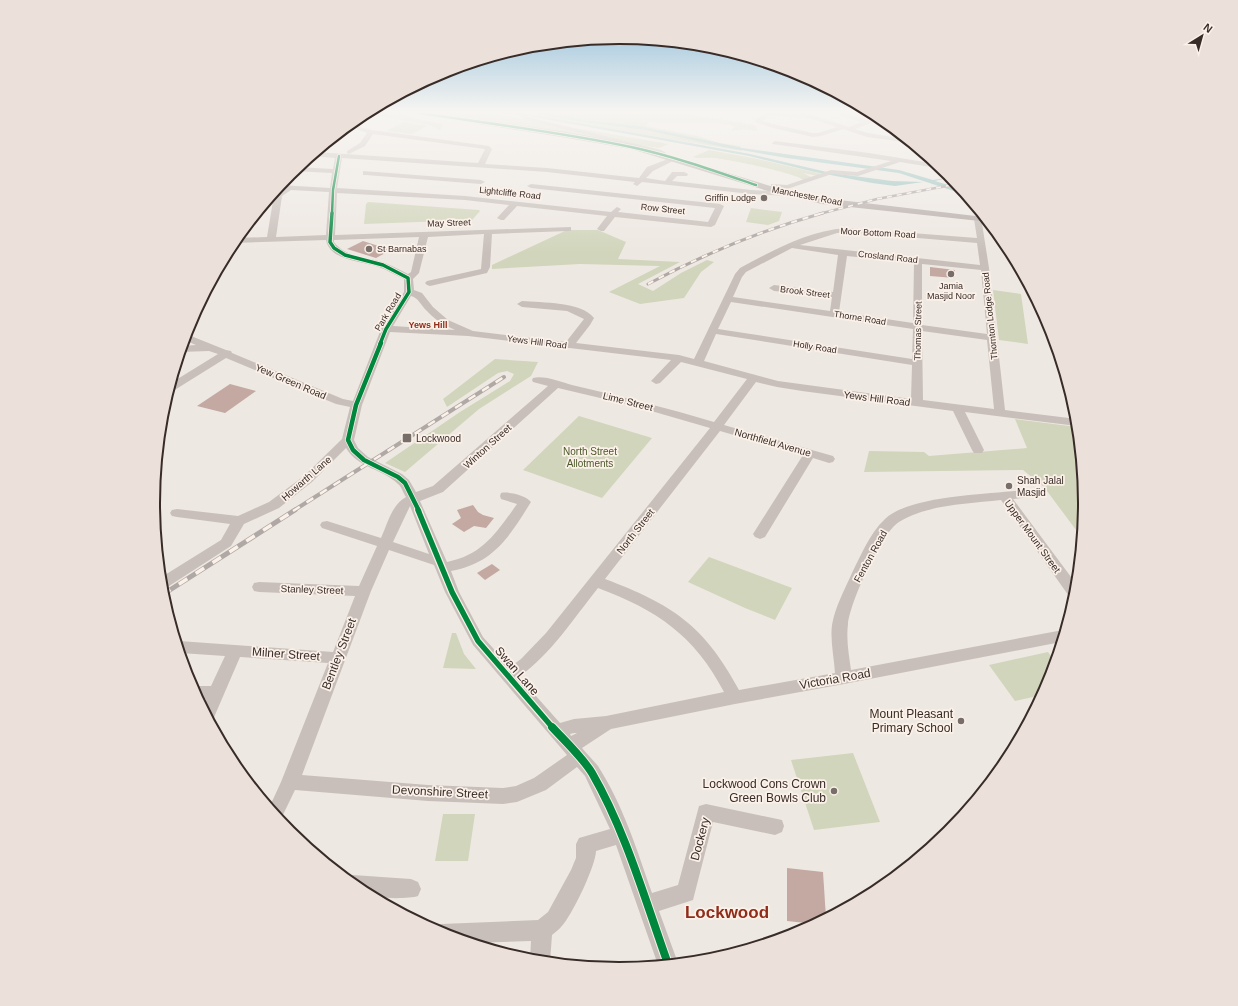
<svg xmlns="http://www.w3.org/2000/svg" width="1238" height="1006" font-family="Arial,sans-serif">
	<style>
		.green { fill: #d1d5bb }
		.water { fill: #9cc4c0 }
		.building { fill: #c3a9a2 }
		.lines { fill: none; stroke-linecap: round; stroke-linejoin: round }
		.minor { fill: #c8bfba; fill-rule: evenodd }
		.major { fill: #b7aea9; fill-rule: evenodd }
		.rail-far3-casing { stroke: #afa8a5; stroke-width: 2.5 }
		.rail-far2-casing { stroke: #afa8a5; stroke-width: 3 }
		.rail-far1-casing { stroke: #afa8a5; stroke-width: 4 }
		.rail-casing { stroke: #afa8a5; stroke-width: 5 }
		.rail-far3 { stroke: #fbf1e9; stroke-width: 1.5; stroke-dasharray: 5; stroke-linecap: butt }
		.rail-far2 { stroke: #fbf1e9; stroke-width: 2; stroke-dasharray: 6; stroke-linecap: butt }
		.rail-far1 { stroke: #fbf1e9; stroke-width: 2.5; stroke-dasharray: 8; stroke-linecap: butt }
		.rail { stroke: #fbf1e9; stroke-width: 3.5; stroke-dasharray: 10; stroke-linecap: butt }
		.cycleway-far4-casing { stroke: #fbf1e9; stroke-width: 4 }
		.cycleway-far3-casing { stroke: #fbf1e9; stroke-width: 5 }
		.cycleway-far2-casing { stroke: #fbf1e9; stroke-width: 6 }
		.cycleway-far1-casing { stroke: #fbf1e9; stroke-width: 8 }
		.cycleway-casing { stroke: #fbf1e9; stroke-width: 10 }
		.cycleway-far4 { stroke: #00873e; stroke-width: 2.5 }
		.cycleway-far3 { stroke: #00873e; stroke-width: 3.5 }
		.cycleway-far2 { stroke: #00873e; stroke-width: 4.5 }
		.cycleway-far1 { stroke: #00873e; stroke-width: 5.5 }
		.cycleway { stroke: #00873e; stroke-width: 8 }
		.poi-dot { fill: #786e69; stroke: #fbf1e9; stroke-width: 1.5 }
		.labels { text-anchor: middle; stroke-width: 3.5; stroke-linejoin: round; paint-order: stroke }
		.far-street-label { font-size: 9px; fill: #392c28; stroke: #fbf1e9 }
		.far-poi-label { font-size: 9px; fill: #392c28; stroke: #fbf1e9; text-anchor: end }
		.far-neighbourhood-label { font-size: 9px; font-weight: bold; fill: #8f2c1a; stroke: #fbf1e9 }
		.street-label { font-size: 10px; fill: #392c28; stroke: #fbf1e9 }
		.poi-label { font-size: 10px; fill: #392c28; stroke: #fbf1e9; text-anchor: start }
		.park-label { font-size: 10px; fill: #4c592a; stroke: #fbf1e9 }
		.near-street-label { font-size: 12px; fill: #392c28; stroke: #fbf1e9 }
		.near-poi-label { font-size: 12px; fill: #392c28; stroke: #fbf1e9; text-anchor: end }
		.near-district-label { font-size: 17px; font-weight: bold; fill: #8f2c1a; stroke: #fbf1e9 }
		.rim { fill: none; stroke: #392c28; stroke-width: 2 }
	</style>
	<rect width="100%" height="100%" fill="#eee8e2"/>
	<g class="green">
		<polygon points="364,113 400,113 412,118 443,124 440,130 429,125"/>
		<polygon points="431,113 487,113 669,144 659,148"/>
		<polygon points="532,113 676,113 738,122 756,126 757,131 745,129 731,131 735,126 717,123 648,122 646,126 697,136 719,143 740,146 742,151 535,116"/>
		<polygon points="403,122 427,126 412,134 387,131"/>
		<path d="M709,150L753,158L822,174L818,176L803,173L813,178L802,182L803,180C796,173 727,159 714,158C707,157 698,159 693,157Z"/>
		<polygon points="368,202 479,210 480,211 472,220 364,224 366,204"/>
		<polygon points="751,208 782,212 779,221 768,225 746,222"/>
		<polygon points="567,230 598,230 626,242 618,259 680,262 638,284 653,291 681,273 707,260 714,262 701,272 684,298 640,304 609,292 660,266 580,264 492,269 492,265"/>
		<polygon points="993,290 1021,294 1028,344 999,340"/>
		<polygon points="495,359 538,362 531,376 479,409 405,472 385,463 460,412 510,381 514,374 507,371 498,373 447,407 443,399"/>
		<polygon points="579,416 652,438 602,498 523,470"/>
		<polygon points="1015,419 1077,427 1085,503 1082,538 1044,487 1023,470 864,472 869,451 924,452 929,456 1027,448"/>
		<polygon points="709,557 792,588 775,620 745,608 688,582"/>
		<polygon points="452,633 456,633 464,654 476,669 443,668"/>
		<polygon points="1048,652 1055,662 1049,682 1042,695 1015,701 989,665"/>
		<polygon points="853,753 880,822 814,830 791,760"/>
		<polygon points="443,814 475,814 468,861 435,861"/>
	</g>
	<g class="water">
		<polygon points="497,113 513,113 538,116 669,139 750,154 831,173 892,181 923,182 895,186 872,183 815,172 749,156 528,116"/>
		<polygon points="536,113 547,113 591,121 639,126 742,148 899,170 933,180 952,177 935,181 961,189 966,195 899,173 787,158 724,147 646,130 570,120"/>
	</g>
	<g class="building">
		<polygon points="363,241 391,250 376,258 347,249"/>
		<polygon points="930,267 955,270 954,278 930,276"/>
		<polygon points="230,384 256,391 225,413 197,406"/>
		<polygon points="473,505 478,512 483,515 494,518 486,528 474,526 464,532 452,524 461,518 457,510"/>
		<polygon points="492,564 500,570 485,580 477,573"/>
		<polygon points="787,868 823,872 826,918 815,924 787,921"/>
	</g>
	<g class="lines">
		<g class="minor">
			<polygon points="517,113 527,113 528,117 661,150 666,153 663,156 659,156 659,153 657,152 524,119 521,117 522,115"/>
			<path d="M765,113L797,114L805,113L849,127L861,122L837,114L836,113H844L867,120L878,116L882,119L855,129L868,133L906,139L911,143L867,137L843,129L821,136L813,137L773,128L755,122V120ZM770,115L809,118L837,127L818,133H813L777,125L762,121Z"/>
			<path d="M353,121L363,128L372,130L489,146L492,149L485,164L547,168L639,178L647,167L673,157L675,158V160L653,171L646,178L665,181L672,172H684L688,174L687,176H677L672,181L751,190L788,192L792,194L788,196L751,194L642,182L637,186L633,184L635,182L547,172L342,158L337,188L465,196L611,212L617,207L621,209L618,212L708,222L715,208L531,188L527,186L531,184L720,204L724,206L715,225L711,227L615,217L604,231H601L597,229L607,216L517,206L504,220H501L497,218L509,205L465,200L337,193L335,235L571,227V231H568L492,234L490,267L487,273L430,286L427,285L425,283L427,281L481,269L484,234L428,237L419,273L413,279L414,290L422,293L433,307L448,320L473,331L566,342L584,319L567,311L522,307L517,304L522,301C542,303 581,301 594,318L590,325L576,343L679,355L694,359L735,274L740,268C774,250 807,231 846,228L977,238L974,219L978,217H981L989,268L1005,410L1077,419V426L965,412L984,450L982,453H974L972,450L953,411L802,391L777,387L756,382L724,425L833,456L835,459L833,462L829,463L813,458L765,537L760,539L755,537L753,534L803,455L720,431L605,579C672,604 705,626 739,690L835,673C834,657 830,640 832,625C835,607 845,589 852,573C861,555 870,533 885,519C910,495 990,494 1024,490L1029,491L1030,494L1029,497L1013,499L1077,585L1074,600L1071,599L1001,500C967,504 929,504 899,522C881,533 850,603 848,624C846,640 849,655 851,670L1063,630L1065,631L1061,642L844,684L735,704L611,729L582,748C587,754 593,760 598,766C623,805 637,850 652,893L678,885L699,806L706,804L782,820L784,826L782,832L775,835L713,822L693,900L659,911L678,963L658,965L616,845L596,851C596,865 572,916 561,927C559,930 555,932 552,935L550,962L530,960L531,941L472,943L440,933L433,929L434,927L441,924L538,920L548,912L571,870L576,858V844L579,838L610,829L585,776L577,767L546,790L517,802L503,804L428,801L295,790L280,821L269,808L281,782L328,663L240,657L215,715L213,720L210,721L202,707L206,699H198L191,686H211L225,656L180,653L176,642L179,641L333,652L355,596L259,592L254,591L252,587L254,583L259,582L359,586L377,546L322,528L320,525L322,522L327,521L381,538C387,525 392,504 406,497C403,493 402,487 398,484C383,469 358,468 346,448L312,482L279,508L244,524L231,546L166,588L161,589L160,578L221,540L230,524L177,517L172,516L170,513L172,510L177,509L238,516L269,502L304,476L342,439L350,407L336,404L226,358L173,391L168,392L171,383L218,354L209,351L180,352L182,346L196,345L184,340L186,334L226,350L231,351L232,353L343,399L353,401L381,329L404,292V279C395,275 387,270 379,267C362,261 330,261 326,240L232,243L236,238L267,237L274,195L282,189H277L280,185L330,188L332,173L293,171L297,167L333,169L335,158L311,156L316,152L478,163L485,149L373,134L365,146L349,154L347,153V151L360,143L367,133L359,130L350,124ZM291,190L329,192L326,235L276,237L282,196ZM846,232L977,243L980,265L800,245L837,233ZM419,237L411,272L408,274C400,270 393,266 385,263C368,257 346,258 334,242V240ZM792,248L838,255L833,292L774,285L769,288L774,291L832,297L830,311L733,297L742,277L746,272ZM847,256L914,263L913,323L839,312ZM922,264L981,270L987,334L922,325ZM411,296C419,298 421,306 427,311C435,320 444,325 455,330L393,326ZM731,302L913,329L912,359L718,329ZM922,331L987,340L994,409L923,400ZM390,332L468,336L671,360L651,381L656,384L660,383L681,362L747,379L714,422C667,408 620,396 572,385C562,382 543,375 533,378L532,380L533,382L548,386L433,486L416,492L409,480L402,474L368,457L358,448L354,440L362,405ZM716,334L912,365L911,399L778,381L704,361ZM558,388L634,406L710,428L546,633L521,659L510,667L483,637L459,592L451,571C494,563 509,537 531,502C527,496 509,491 501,493L500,496L501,499L517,504C497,532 483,555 447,562L420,501L443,492ZM410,506L429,554L393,542ZM389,550L434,565L445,592L473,645L567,755L534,778L516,786L503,788L428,785L302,775L371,591ZM598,588C657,610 694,635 724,692L606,716L574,719L560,723L519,677C551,654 574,618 598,588ZM574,733H577L571,736L570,734Z"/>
			<polygon points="775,141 869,153 937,164 943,169 900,162 858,176 832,174 787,189 771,188 771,184 787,185 831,170 857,172 891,161 773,144 772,143"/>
			<polygon points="363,171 481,180 485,182 481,184 366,175 363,175"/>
			<path d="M353,875L411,879L418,882L421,889L418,896C410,899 377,899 369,895C360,891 353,885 346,879Z"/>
		</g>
		<polygon class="major" points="416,113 434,113 567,132 632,144 777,188 822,198 984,217 989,222 822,204 771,192 631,149 567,138 420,115"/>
		<g class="rail-far3-casing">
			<polyline id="rail-far3" points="819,214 877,199 957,184"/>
		</g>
		<g class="rail-far2-casing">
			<path id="rail-far2" d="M648,284C704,254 762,230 823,213"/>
		</g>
		<g class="rail-far1-casing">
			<polyline id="rail-far1" points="293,511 504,377"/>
		</g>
		<g class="rail-casing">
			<polyline id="rail" points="162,595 295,510"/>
		</g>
		<use href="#rail-far3" class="rail-far3"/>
		<use href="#rail-far2" class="rail-far2"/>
		<use href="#rail-far1" class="rail-far1"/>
		<use href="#rail" class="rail"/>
		<g class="cycleway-far4-casing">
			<g id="cycleway-far4">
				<path d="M420,113C490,124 561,132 631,147C673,156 715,171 756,185"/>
				<polyline points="332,214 333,190 339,156"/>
			</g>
		</g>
		<g class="cycleway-far3-casing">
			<polyline id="cycleway-far3" points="332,213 330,242 334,248 345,255 383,265 408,278 409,292 386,329 380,344"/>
		</g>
		<g class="cycleway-far2-casing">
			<polyline id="cycleway-far2" points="381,343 356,405 348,440 353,450 364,460 398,477 405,483 419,511"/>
		</g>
		<g class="cycleway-far1-casing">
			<polyline id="cycleway-far1" points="418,510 452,592 478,641 553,728"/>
		</g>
		<g class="cycleway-casing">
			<path id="cycleway" d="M552,727C564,740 583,758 592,773C626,832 645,900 668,964"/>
		</g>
		<use href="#cycleway-far4" class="cycleway-far4"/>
		<use href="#cycleway-far3" class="cycleway-far3"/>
		<use href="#cycleway-far2" class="cycleway-far2"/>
		<use href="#cycleway-far1" class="cycleway-far1"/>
		<use href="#cycleway" class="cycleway"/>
	</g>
	<linearGradient id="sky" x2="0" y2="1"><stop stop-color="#89bad8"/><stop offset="0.44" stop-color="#f7f5f2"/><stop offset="1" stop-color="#f7f5f2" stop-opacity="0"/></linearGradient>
	<rect width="1238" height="254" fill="url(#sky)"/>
	<g class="poi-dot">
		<circle cx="764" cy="198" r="4"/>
		<circle cx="369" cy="249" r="4"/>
		<circle cx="951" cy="274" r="4"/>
		<rect x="402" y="433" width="10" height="10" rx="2"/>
		<circle cx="1009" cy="486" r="4"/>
		<circle cx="961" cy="721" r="4"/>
		<circle cx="834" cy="791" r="4"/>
	</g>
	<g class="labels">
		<g class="far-street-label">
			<text transform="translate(510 193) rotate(6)" y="3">Lightcliffe Road</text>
			<text transform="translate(807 196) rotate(11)" y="3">Manchester Road</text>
			<text transform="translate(663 209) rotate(6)" y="3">Row Street</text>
			<text transform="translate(449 223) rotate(-2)" y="3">May Street</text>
			<text transform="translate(878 233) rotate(3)" y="3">Moor Bottom Road</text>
			<text transform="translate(888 257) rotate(6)" y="3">Crosland Road</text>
			<text transform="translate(805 292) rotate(7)" y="3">Brook Street</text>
			<text transform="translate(388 312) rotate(-59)" y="3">Park Road</text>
			<text transform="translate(990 316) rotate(-96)" y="3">Thornton Lodge Road</text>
			<text transform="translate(860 318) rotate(9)" y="3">Thorne Road</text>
			<text transform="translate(918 331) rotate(-89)" y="3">Thomas Street</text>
			<text transform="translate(537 342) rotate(7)" y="3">Yews Hill Road</text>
			<text transform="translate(815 347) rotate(9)" y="3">Holly Road</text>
		</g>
		<g class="far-poi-label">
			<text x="756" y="201">Griffin Lodge</text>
			<text x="377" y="252" text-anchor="start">St Barnabas</text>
			<text x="951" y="289" text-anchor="middle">Jamia<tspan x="951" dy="10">Masjid Noor</tspan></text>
		</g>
		<g class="far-neighbourhood-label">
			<text x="428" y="328">Yews Hill</text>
		</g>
		<g class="street-label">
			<text transform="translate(291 381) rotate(23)" y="4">Yew Green Road</text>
			<text transform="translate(877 398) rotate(7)" y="4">Yews Hill Road</text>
			<text transform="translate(628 401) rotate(14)" y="4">Lime Street</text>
			<text transform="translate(773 442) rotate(16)" y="4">Northfield Avenue</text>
			<text transform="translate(487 446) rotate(-42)" y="4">Winton Street</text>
			<text transform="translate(306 478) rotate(-41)" y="4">Howarth Lane</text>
			<text transform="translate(635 531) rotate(-52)" y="4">North Street</text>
			<text transform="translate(1033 536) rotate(54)" y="4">Upper Mount Street</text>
			<text transform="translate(870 556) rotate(-61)" y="4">Fenton Road</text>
			<text transform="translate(312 589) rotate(2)" y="4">Stanley Street</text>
		</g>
		<g class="poi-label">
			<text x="416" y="442">Lockwood</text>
			<text x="1017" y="484">Shah Jalal<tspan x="1017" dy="12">Masjid</tspan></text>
		</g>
		<g class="park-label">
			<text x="590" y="455">North Street<tspan x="590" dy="12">Allotments</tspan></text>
		</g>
		<g class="near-street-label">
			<text transform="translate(286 654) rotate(4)" y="4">Milner Street</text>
			<text transform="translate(339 654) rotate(-69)" y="4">Bentley Street</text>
			<text transform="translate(517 671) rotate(49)" y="4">Swan Lane</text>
			<text transform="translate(835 679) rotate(-10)" y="4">Victoria Road</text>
			<text transform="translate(440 792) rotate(3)" y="4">Devonshire Street</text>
			<text transform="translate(700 839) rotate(-75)" y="4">Dockery</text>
		</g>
		<g class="near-poi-label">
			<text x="953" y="718">Mount Pleasant<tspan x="953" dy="14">Primary School</tspan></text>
			<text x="826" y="788">Lockwood Cons Crown<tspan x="826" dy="14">Green Bowls Club</tspan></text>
		</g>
		<g class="near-district-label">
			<text x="727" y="918">Lockwood</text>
		</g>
	</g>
	<path d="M0 0H1238V1006H0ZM160 503a459 459 0 1 1 918 0a459 459 0 1 1-918 0Z" fill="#ebe1da" fill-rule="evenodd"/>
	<path class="rim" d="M160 503a459 459 0 1 1 918 0a459 459 0 1 1-918 0Z"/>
	<g transform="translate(1202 36) rotate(37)" stroke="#fbf1e9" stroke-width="3" paint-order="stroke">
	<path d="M0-3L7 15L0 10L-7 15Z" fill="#392c28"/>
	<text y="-6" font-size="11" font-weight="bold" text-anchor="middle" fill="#392c28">N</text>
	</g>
</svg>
